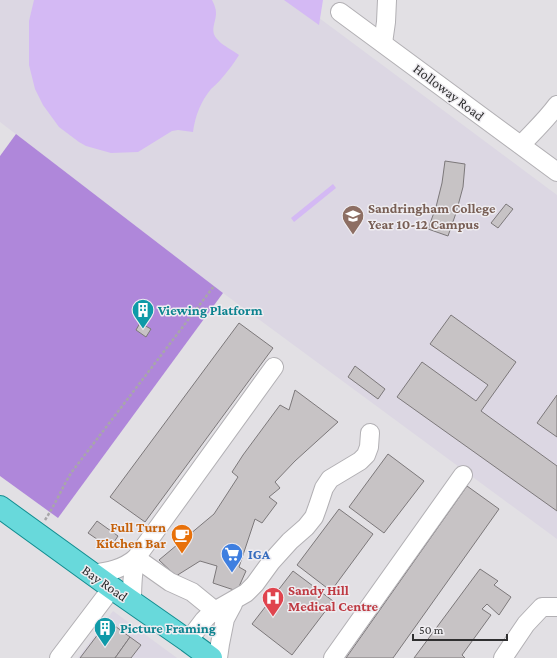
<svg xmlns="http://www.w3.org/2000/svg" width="557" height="658" font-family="'Crimson Pro',serif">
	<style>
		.built { fill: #dcd7e3 }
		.green { fill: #d4b9f4 }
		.forest { fill: #af87da }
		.building { fill: #c7c3c5; stroke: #7c787a }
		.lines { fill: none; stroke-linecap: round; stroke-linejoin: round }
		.minor-casing { stroke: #b2b0b4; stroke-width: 20 }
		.major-casing { stroke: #128d90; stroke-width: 24 }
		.path { stroke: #a8a6a9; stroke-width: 2.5; stroke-dasharray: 3 2; stroke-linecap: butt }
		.minor { stroke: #fff; stroke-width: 18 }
		.major { stroke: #68d9db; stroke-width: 22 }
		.labels { text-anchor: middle; stroke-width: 3; stroke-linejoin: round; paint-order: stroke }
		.street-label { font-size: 14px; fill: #2f2f30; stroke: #efedf1 }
		.education-label { font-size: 14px; font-weight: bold; fill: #785e54; stroke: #efedf1; text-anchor: start }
		.culture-label { font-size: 14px; font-weight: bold; fill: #0d838f; stroke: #efedf1; text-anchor: start }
		.food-label { font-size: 14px; font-weight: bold; fill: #c56008; stroke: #efedf1; text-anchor: end }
		.shop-label { font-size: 14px; font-weight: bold; fill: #366cbe; stroke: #efedf1; text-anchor: start }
		.health-label { font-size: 14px; font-weight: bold; fill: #be3a42; stroke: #efedf1; text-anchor: start }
	</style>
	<rect width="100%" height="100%" fill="#e2e0e4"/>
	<g class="built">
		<polygon points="0,0 295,0 557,195 557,539 223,293 0,122"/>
		<polygon points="113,611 177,658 78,658"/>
	</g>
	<g class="green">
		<path d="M34,0H212C214,4 216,8 216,13C216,23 209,31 218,40C223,46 233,50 239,55C234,63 228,71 222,78C219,82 215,85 211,89C201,101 195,116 193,132L178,130L172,131L138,152L111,153L86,146L79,142L59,127L43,105L35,89L29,65V21Z"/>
		<polygon points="284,0 323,0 319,25"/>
		<polygon points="333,184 336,188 294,222 291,218"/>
	</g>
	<polygon class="forest" points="16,134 223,293 58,518 0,476 0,156"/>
	<g class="building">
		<polygon points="445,161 465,164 463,187 456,213 448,236 428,229 436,207 442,183"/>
		<polygon points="506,204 513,209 498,228 491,223"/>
		<polygon points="451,315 516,362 481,411 557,466 557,511 397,397 422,362 476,401 488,385 430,344"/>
		<polygon points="140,323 151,329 146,337 136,330"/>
		<polygon points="239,323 273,348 145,522 110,497"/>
		<polygon points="355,366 385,389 378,399 348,377"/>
		<polygon points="295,390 338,422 295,461 275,482 280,488 269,497 277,503 262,523 255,519 239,567 246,571 237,591 213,583 217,566 200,561 176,576 159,560 214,514 238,477 232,472 243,455 280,405 289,410"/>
		<polygon points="557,395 557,437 537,423"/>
		<polygon points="388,454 424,481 384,533 349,507"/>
		<polygon points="467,486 499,509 393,658 346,658"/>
		<polygon points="339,509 373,534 331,591 297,565"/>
		<polygon points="97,521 118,536 110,548 88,533"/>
		<polygon points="480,569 498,581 494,585 511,597 499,615 487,604 482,609 491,615 462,655 465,658 414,658"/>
		<polygon points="293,571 333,601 292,655 252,624"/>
		<polygon points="108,621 130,637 115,658 80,658"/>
		<polygon points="130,637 141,645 131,658 115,658"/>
	</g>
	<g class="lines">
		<g class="minor-casing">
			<g id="minor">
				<polyline points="340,12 557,172"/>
				<polyline points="383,43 386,22 387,0"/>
				<path d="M521,145C533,132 546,120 557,105"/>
				<path d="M92,574C108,572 123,569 136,558"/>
				<path d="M132,602C132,587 132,573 136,558"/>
				<polyline points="219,614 192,592 170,582 136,558 274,367"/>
				<polyline points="188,641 204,620 211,613 246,593 255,584 271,562 290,541 306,527 314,517 318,506 324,488 330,479 360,461 366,455 369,447 370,433"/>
				<polyline points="59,658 112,588"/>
				<polyline points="218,658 220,644 225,619 233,604"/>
				<polyline points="333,658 463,475"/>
				<polyline points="503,658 526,624 542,607 557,607"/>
			</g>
		</g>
		<g class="major-casing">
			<polyline id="major" points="0,507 112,588 188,641 211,658"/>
		</g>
		<path class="path" d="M45,520C55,505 62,488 71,473L214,286"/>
		<use href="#minor" class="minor"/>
		<use href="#major" class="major"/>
	</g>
	<defs>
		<g id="school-pin" transform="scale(1.15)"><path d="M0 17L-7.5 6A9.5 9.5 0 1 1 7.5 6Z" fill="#8d6e63" stroke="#efedf1"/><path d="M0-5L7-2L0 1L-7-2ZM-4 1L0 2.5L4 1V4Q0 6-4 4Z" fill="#fff"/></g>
		<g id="building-pin" transform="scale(1.15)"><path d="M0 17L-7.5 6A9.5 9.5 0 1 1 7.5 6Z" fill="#0f9aa8" stroke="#efedf1"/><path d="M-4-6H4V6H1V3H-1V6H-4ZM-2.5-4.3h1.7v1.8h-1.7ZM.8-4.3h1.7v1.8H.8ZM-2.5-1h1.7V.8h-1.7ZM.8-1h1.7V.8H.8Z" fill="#fff"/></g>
		<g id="cafe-pin" transform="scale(1.15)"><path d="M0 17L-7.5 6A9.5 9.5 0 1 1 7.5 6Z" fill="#e8710a" stroke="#efedf1"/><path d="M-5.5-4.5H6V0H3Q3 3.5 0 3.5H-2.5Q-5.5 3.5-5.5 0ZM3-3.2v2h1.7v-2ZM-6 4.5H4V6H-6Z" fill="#fff"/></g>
		<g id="supermarket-pin" transform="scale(1.15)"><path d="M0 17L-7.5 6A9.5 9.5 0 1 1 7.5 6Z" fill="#3f7fe0" stroke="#efedf1"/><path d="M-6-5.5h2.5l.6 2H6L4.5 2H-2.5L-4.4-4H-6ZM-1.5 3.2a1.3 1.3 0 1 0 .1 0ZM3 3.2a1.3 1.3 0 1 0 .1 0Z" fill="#fff"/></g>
		<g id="hospital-pin" transform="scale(1.15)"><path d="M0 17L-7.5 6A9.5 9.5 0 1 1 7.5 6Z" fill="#e0444e" stroke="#efedf1"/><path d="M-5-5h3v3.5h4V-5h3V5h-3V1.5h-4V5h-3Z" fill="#fff"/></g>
	</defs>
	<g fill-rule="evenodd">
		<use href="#school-pin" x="353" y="216"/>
		<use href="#building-pin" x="143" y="310"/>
		<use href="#cafe-pin" x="182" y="535"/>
		<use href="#supermarket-pin" x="232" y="554"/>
		<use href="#hospital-pin" x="273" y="598"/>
		<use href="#building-pin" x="105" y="628"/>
	</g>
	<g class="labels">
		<g class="street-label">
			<text transform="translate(449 92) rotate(37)" y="5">Holloway Road</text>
			<text transform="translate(105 583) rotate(35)" y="5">Bay Road</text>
		</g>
		<g class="education-label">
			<text x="368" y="213">Sandringham College<tspan x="368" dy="16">Year 10-12 Campus</tspan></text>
		</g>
		<g class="culture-label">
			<text x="158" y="315">Viewing Platform</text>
			<text x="120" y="633">Picture Framing</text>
		</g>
		<g class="food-label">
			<text x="166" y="532">Full Turn<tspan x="166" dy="16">Kitchen Bar</tspan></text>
		</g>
		<g class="shop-label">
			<text x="248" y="559">IGA</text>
		</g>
		<g class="health-label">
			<text x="288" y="595">Sandy Hill<tspan x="288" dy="16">Medical Centre</tspan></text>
		</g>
	</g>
	<path d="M413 634v6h94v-6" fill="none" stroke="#2f2f30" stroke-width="2"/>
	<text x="419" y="634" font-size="12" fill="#2f2f30" stroke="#efedf1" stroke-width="3" paint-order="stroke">50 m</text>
</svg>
